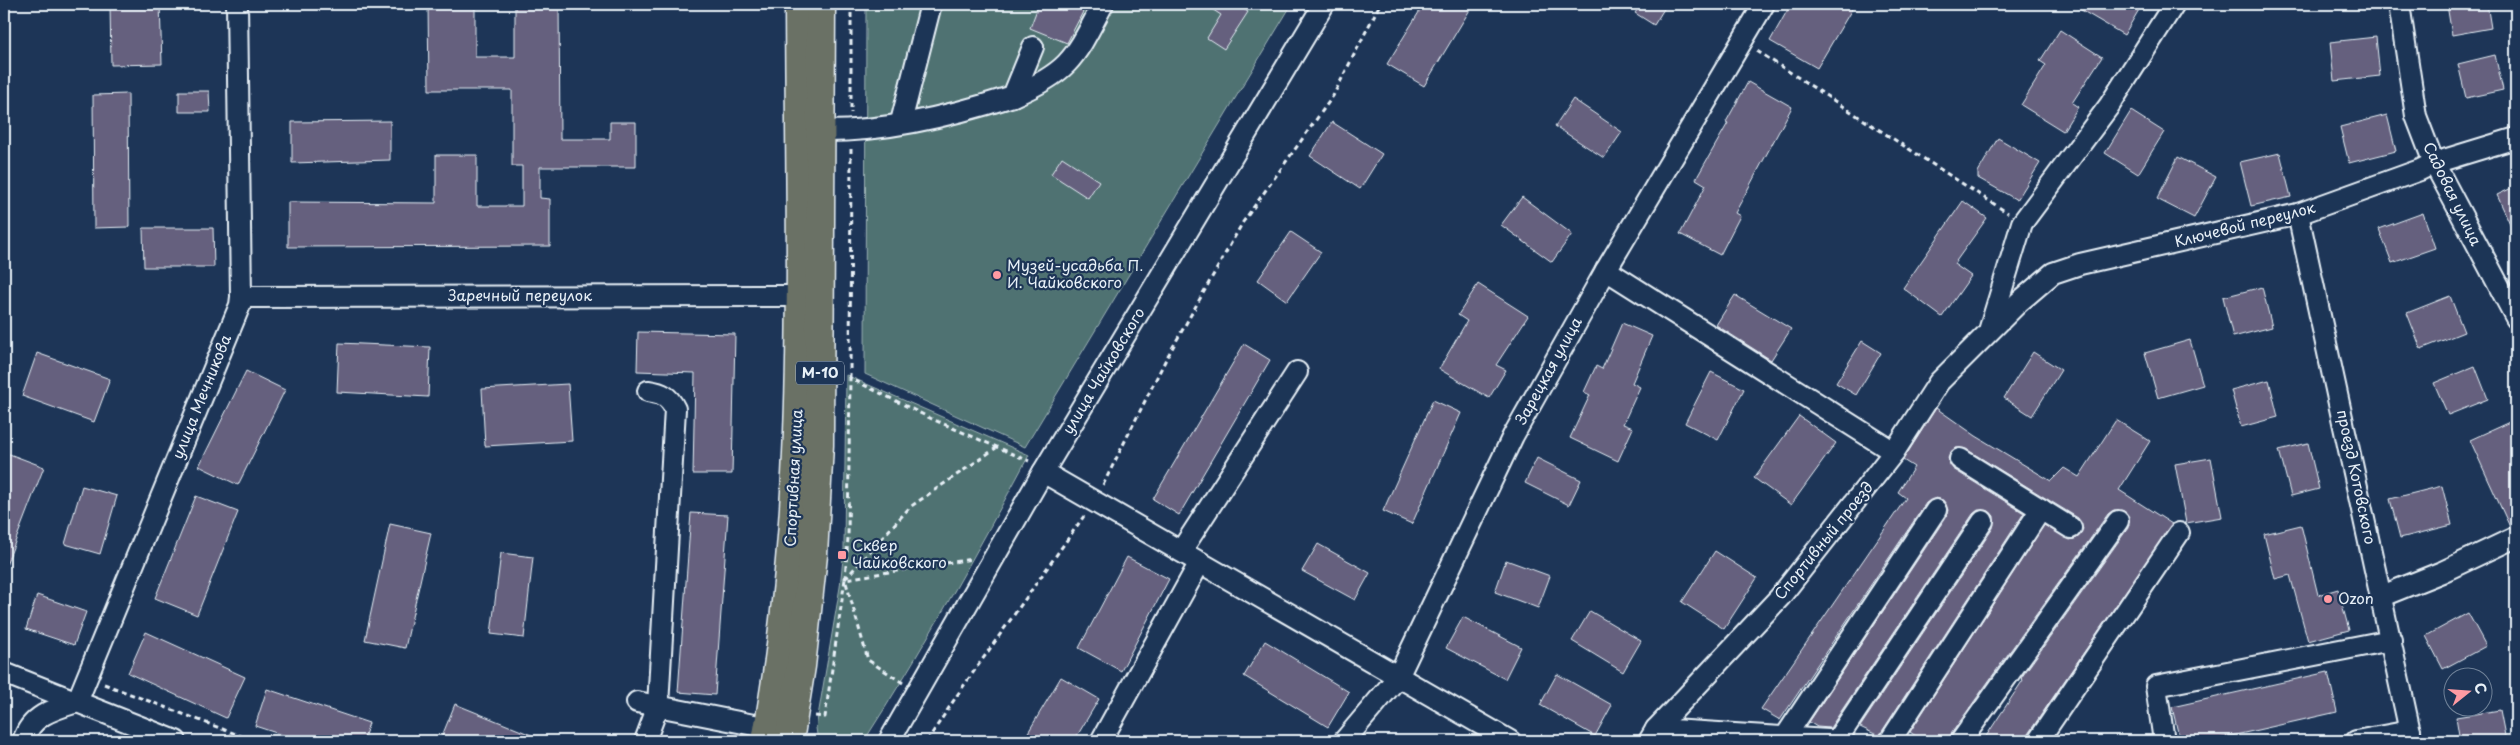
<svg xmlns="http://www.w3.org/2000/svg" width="2520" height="745" font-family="'Playpen Sans',sans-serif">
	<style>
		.green { fill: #4f7272; stroke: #9cb2b5 }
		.building { fill: #65617e; stroke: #e8f1f8 }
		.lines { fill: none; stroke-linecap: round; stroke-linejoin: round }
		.minor-casing { stroke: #e8f1f8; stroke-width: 24 }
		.highway-casing { stroke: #e8f1f8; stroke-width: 31 }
		.path { stroke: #e8f1f8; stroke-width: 3; stroke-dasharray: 5 4; stroke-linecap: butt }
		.minor { stroke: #1d3557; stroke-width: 20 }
		.highway { stroke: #6b7165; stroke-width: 28 }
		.poi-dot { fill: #ff9aa2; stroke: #1d3557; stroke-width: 2 }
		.labels { text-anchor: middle; stroke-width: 4.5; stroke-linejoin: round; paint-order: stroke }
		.shield { fill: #1d3557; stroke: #abb9c8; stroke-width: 1 }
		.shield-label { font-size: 14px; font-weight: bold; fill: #e8f1f8 }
		.street-label { font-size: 15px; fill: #e8f1f8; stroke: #1d3557 }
		.poi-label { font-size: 15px; fill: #e8f1f8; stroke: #1d3557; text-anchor: start }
	</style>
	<rect width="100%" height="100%" fill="#1d3557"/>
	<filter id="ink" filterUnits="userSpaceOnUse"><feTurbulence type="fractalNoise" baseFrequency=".02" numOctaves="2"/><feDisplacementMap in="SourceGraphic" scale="10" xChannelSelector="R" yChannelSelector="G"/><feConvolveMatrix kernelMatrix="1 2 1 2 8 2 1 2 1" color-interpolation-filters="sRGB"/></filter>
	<g filter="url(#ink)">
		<g class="green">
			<polygon points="866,4 1292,4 1025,447 865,374"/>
			<path d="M846,375L1029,455C977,552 924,648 864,741H818L816,728L840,587L844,549Z"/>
		</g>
		<g class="building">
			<polygon points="110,4 160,4 162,64 111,65"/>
			<polygon points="428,4 475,4 475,57 515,57 515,4 559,4 560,139 610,139 610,122 636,122 636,167 540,167 540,198 550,199 550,246 288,247 288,202 436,203 436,155 477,155 477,206 522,206 522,166 512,166 512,90 429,90"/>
			<polygon points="1039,4 1087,4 1067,43 1030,28"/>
			<polygon points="1204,4 1236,4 1248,12 1224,49 1207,38 1221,15"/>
			<polygon points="1424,4 1463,4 1471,8 1424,86 1387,64"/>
			<polygon points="1641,4 1667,4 1654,25 1635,13"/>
			<polygon points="1791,4 1855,4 1817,68 1770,41"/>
			<polygon points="2071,4 2132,4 2140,8 2124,35"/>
			<polygon points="2455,4 2487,4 2491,28 2452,35 2447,5"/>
			<polygon points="2060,30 2102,57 2072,103 2078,107 2063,131 2021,105 2046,65 2040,61"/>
			<polygon points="2376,37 2380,76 2334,81 2330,42"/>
			<polygon points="2495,55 2503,90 2466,98 2458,64"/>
			<polygon points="1748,82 1792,107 1735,213 1740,216 1720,255 1680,234 1706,185 1696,179 1728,123 1726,122"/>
			<polygon points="179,91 209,91 210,112 179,112"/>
			<polygon points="128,94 129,227 94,228 93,95"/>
			<polygon points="1573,99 1622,132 1604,158 1555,126"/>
			<polygon points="2131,111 2164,132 2138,174 2105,153"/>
			<polygon points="2387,115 2396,151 2349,163 2340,127"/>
			<polygon points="390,121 390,160 292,163 292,122"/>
			<polygon points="1332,122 1382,154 1360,189 1310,156"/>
			<polygon points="1998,138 2040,163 2017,200 1978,178 1978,172"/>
			<polygon points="2280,153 2291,197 2251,206 2240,162"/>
			<polygon points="1062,157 1099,181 1088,198 1051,174"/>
			<polygon points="2178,157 2216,177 2194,218 2157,199"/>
			<polygon points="2516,186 2516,237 2497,195"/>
			<polygon points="1522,197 1572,234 1552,262 1501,225"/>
			<polygon points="1963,201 1987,218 1954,264 1971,276 1942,317 1903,288"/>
			<polygon points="2423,213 2435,248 2392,263 2379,229"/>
			<polygon points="143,228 213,228 214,267 144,267"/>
			<polygon points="1291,232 1321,252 1287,301 1258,280"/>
			<polygon points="1478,284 1528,316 1496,365 1506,370 1489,398 1439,369 1467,321 1458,315"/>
			<polygon points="2262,287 2272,327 2233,337 2223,297"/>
			<polygon points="1735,295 1791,329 1771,360 1716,325"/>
			<polygon points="2450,296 2464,332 2421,349 2407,313"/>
			<polygon points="1622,323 1652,336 1632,383 1640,387 1623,424 1633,428 1618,461 1570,438 1590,395 1584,392 1596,366 1602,369"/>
			<polygon points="638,332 735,334 732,474 693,474 695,373 637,371"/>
			<polygon points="2190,340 2203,385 2158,398 2145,353"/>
			<polygon points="1862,341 1881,353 1856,395 1836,383"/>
			<polygon points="339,343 430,347 428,397 337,392"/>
			<polygon points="1244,344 1270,360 1179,515 1153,499"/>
			<polygon points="2033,352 2061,370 2032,416 2004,398"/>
			<polygon points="37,353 110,379 94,422 22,396"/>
			<polygon points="2475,366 2488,399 2448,415 2434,383"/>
			<polygon points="246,371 285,390 238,485 199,466"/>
			<polygon points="1711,372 1744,389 1718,440 1685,423"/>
			<polygon points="2269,380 2278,417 2241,427 2231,390"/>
			<polygon points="568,384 572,441 485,446 482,389"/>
			<polygon points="1433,400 1461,413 1412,524 1383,511"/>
			<polygon points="1936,408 1976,436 2051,481 2064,468 2079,477 2116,420 2150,441 2119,490 2172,524 2028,734 2026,741 1983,741 2023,680 2021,678 2128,528 2129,517 2124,511 2114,510 2108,514 1951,734 1949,741 1923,741 1910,732 2044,525 2070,540 2077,538 2083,529 2078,518 2047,499 1966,449 1955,448 1948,458 1953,469 2024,513 1879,736 1860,727 1993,528 1994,516 1989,511 1978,510 1973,514 1830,728 1817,727 1809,722 1946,517 1948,510 1943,500 1936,498 1926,503 1780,720 1761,709 1906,498 1898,492 1914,467 1903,460"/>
			<polygon points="1799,416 1836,443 1791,505 1754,478"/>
			<polygon points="2516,419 2516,525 2510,527 2470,440"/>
			<polygon points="2308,443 2319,489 2291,496 2279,450"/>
			<polygon points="4,452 44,467 5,568 4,568"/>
			<polygon points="1537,458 1581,480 1569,505 1525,483"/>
			<polygon points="2211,458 2222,517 2186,523 2175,464"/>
			<polygon points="82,486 117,496 100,554 65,544"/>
			<polygon points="2442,486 2452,525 2400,538 2390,499"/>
			<polygon points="196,496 238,512 197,615 155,598"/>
			<polygon points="691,513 728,515 715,695 678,692"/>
			<polygon points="390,524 431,533 405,648 365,640"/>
			<polygon points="2301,525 2318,595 2338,589 2349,630 2308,641 2290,575 2275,579 2264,534"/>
			<polygon points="1318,544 1370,573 1355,600 1302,571"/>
			<polygon points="1715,551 1757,578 1724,629 1682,602"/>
			<polygon points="501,553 533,557 524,638 491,634"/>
			<polygon points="1127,557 1169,579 1121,671 1079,648"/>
			<polygon points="1506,560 1550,576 1538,608 1495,592"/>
			<polygon points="37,595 86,612 74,645 26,629"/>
			<polygon points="1590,611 1641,641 1623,672 1572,641"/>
			<polygon points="2468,613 2486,646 2443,669 2426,636"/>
			<polygon points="1463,617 1521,647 1505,679 1446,648"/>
			<polygon points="146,632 245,677 226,718 128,673"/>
			<polygon points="1265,641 1349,692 1328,727 1244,676"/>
			<polygon points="2328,672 2337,712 2209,741 2180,741 2172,707"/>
			<polygon points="1557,674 1612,705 1595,736 1540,705"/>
			<polygon points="1061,677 1099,699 1074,741 1023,741"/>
			<polygon points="267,689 369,723 363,741 301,741 255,726"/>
			<polygon points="455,704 546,741 440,741"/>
			<polygon points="2500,710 2506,741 2460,741 2456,717"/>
		</g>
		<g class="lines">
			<g class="minor-casing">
				<g id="minor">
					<polyline points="2399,4 2416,116 2434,163 2516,318"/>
					<path d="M1013,96C1071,71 1075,57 1103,4"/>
					<polyline points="901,122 931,4"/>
					<path d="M822,131C884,132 954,115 1013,96L1033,47"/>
					<polyline points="2298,214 2412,741"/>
					<polyline points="1606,270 1894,452"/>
					<polyline points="241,297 799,296"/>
					<polyline points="1989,331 2022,223 2109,106 2174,4"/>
					<polyline points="1960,459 2071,528"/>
					<polyline points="1043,472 1510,741"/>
					<polyline points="1181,551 1297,372"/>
					<polyline points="2382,596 2442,572 2516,537"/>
					<polyline points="4,673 176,741"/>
					<polyline points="637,702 769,728"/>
					<polyline points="1656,729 1844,741"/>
					<polyline points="1785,737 1936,510"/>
					<path d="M23,741C31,715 54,709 77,702L240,305L241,297L237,4"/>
					<path d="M645,741L658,706L675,409C669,396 662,393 648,391"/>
					<polyline points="889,741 1043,472 1324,4"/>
					<polyline points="1101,741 1200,562"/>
					<polyline points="1344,741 1398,677 1513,436 1606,270 1764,4"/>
					<polyline points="1649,741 1656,729 1780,597 1894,452 1939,382 2019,302 2053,273 2080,264 2298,214 2420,170 2434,163 2516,138"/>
					<polyline points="1836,741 1983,521"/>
					<polyline points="1890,741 2041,509"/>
					<polyline points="1961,741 2118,521"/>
					<polyline points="2038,741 2179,533"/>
					<polyline points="2164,741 2156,686 2391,640"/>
					<polyline points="2356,741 2410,731"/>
				</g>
			</g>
			<g class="highway-casing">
				<g id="highway">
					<path d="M766,741C811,499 800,249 799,4"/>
					<polyline points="789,741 801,666 813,555 819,445 821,4"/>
				</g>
			</g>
			<g class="path">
				<polyline points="851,4 851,113"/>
				<polyline points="1757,51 2008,213"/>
				<polyline points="2511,336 2516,345"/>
				<polyline points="850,378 851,149"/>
				<polyline points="1103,485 1165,361 1243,222 1333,96 1380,4"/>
				<polyline points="845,579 910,507 996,448"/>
				<polyline points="903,683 868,660 845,579 848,538 850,378 932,419 1029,461"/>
				<polyline points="104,684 254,741"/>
				<polyline points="815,716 825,717 845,579 972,559"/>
				<polyline points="927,741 960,691 1084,516"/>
			</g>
			<use href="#minor" class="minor"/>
			<use href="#highway" class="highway"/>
		</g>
	</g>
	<g class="poi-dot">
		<circle cx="997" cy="275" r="5"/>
		<rect x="837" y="550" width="10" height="10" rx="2.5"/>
		<circle cx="2328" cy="599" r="5"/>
	</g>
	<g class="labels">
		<rect class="shield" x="796" y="361.5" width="48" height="23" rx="4"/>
		<g class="shield-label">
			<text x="820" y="378">М-10</text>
		</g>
		<g class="street-label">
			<text transform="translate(2452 194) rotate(64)" y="5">Садовая улица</text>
			<text transform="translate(2245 225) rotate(-14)" y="5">Ключевой переулок</text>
			<text x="520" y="301">Заречный переулок</text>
			<text transform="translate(1104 371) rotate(-59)" y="5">улица Чайковского</text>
			<text transform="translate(1549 371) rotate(-61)" y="5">Зарецкая улица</text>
			<text transform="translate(202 397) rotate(-68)" y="5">улица Мечникова</text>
			<text transform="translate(2356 477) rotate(78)" y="5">проезд Котовского</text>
			<text transform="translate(794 478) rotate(-87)" y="5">Спортивная улица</text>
			<text transform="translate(1824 541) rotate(-51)" y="5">Спортивный проезд</text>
		</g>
		<g class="poi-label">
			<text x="1007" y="271">Музей-усадьба П.<tspan x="1007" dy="17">И. Чайковского</tspan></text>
			<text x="852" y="551">Сквер<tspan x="852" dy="17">Чайковского</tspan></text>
			<text x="2338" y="604">Ozon</text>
		</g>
	</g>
	<rect width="2520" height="745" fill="none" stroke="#1d3557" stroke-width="20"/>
	<rect x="10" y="10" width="2500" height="725" fill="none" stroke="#e8f1f8" stroke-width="2" filter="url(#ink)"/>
	<g transform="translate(2468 692) rotate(73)"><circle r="24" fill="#1d3557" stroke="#6e8097"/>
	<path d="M0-4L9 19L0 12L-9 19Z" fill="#ff9aa2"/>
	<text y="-8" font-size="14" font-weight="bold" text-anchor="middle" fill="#e8f1f8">С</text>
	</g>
</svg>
